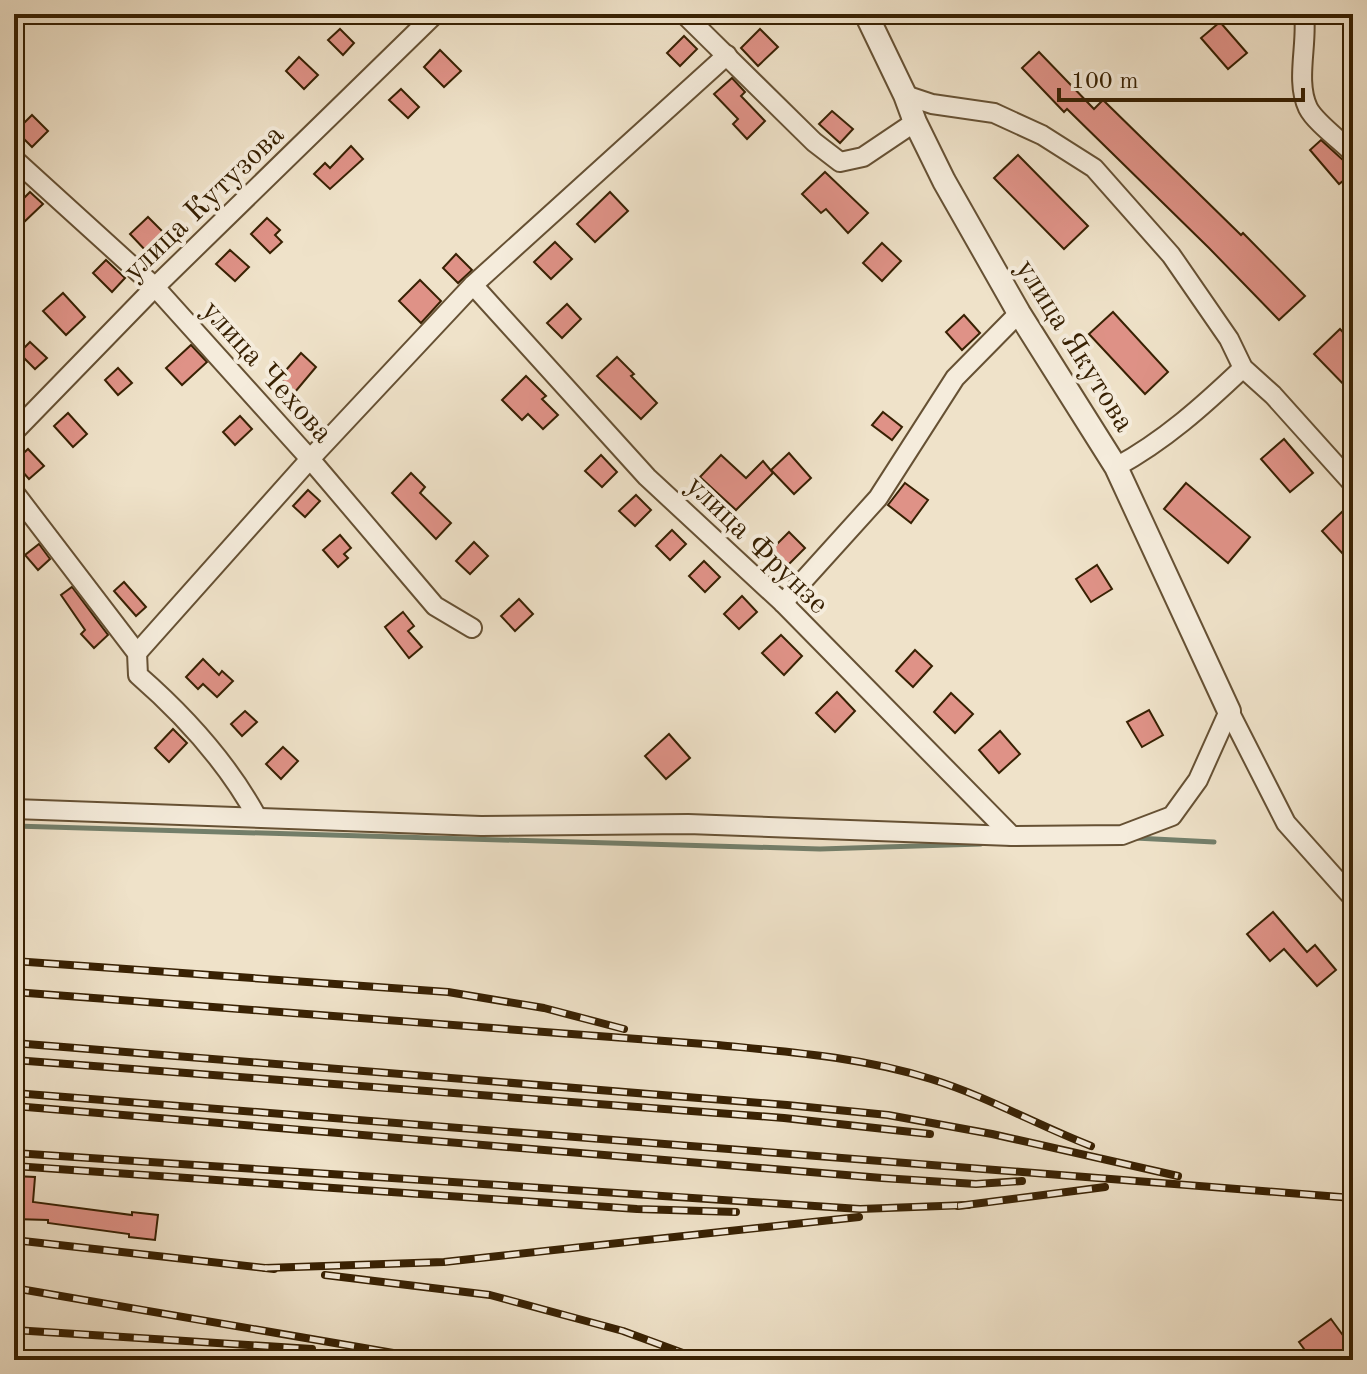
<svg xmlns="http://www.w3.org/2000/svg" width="1367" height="1374" font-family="'Old Standard TT',serif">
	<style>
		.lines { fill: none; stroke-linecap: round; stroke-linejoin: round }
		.stream { stroke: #737f6b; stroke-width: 5 }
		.building { fill: #df9287; stroke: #382103; stroke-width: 2 }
		.minor-casing { stroke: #665134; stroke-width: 22 }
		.tertiary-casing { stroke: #665134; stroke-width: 26 }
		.minor { stroke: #f5ecdc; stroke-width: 18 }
		.tertiary { stroke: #f5ecdc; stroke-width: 22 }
		.rail-casing { stroke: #382103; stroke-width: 8 }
		.rail { stroke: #f5ecdc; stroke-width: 5; stroke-dasharray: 15; stroke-linecap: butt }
		.labels { text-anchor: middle; stroke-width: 8; stroke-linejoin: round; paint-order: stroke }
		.street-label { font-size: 30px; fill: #382103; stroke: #f5ecdc }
	</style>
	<rect width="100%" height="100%" fill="#efe2c9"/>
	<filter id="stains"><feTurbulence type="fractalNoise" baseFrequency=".0025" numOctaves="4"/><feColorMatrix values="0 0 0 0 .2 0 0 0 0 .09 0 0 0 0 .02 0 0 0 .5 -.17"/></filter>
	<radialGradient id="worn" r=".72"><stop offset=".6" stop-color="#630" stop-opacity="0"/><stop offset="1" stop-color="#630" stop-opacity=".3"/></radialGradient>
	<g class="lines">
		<g class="stream">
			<polyline points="14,826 820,849 981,844"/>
			<polyline points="1135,838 1214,842"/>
		</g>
	</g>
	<g class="building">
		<polygon points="1220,22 1247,53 1228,69 1201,38"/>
		<polygon points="340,29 354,43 343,55 328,40"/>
		<polygon points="760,29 778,47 758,66 741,48"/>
		<polygon points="684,36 697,49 680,66 667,53"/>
		<polygon points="440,50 461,71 444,87 424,67"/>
		<polygon points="1039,52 1094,109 1103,100 1241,235 1243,233 1305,296 1279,320 1209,248 1067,109 1064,112 1022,68"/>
		<polygon points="299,57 318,75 304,89 286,71"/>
		<polygon points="732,78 745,92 741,96 765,121 747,139 733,124 738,119 714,94"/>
		<polygon points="401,89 419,107 408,118 389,100"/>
		<polygon points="832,111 853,129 840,143 819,124"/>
		<polygon points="32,115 48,131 32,147 16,131"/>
		<polygon points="1321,140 1345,162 1353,165 1353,173 1339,184 1310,150"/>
		<polygon points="351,146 363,159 330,189 314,174 325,163 330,168"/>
		<polygon points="1018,155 1088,226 1064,249 994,178"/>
		<polygon points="825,172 868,213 848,233 826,209 821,213 802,194"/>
		<polygon points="30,192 43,204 23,223 14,214 14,208"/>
		<polygon points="610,192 628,211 595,242 577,224"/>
		<polygon points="148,217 166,235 148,253 130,234"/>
		<polygon points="267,218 280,230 275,235 282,242 270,253 251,234"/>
		<polygon points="555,242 572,259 551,279 534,262"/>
		<polygon points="882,243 901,261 882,281 863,263"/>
		<polygon points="230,250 249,267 235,281 216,264"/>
		<polygon points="456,254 472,270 458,283 443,268"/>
		<polygon points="106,260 125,278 112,292 93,273"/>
		<polygon points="420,280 441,301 421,323 399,301"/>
		<polygon points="63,293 85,317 66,335 43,311"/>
		<polygon points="567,304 581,319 562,338 547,323"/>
		<polygon points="1113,312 1168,372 1145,394 1089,334"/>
		<polygon points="964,315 980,333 962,350 946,332"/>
		<polygon points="1340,329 1353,343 1353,394 1314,354"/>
		<polygon points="30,342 47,358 35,369 19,353"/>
		<polygon points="191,345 207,362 182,385 166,368"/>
		<polygon points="301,353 316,367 295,392 279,378"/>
		<polygon points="617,357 634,374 631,376 657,403 641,419 597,376"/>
		<polygon points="118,368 132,383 118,395 105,380"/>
		<polygon points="526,376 546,396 542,399 558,415 543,429 528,414 522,420 502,400"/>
		<polygon points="883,412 902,427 892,440 872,425"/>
		<polygon points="68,413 87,434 73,447 54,426"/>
		<polygon points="240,416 252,429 235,445 223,432"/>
		<polygon points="1284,439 1313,473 1290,492 1261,459"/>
		<polygon points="28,449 44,466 29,479 14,462"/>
		<polygon points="789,453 811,478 794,494 771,470"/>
		<polygon points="601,455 617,472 602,487 585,471"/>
		<polygon points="721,455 746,478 763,461 773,473 736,510 700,477"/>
		<polygon points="411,473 425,487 420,493 451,523 436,539 392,493"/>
		<polygon points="905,483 928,500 911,523 888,505"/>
		<polygon points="1186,483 1250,537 1228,563 1164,509"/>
		<polygon points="308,490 320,501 305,517 293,506"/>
		<polygon points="636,495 651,510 635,526 619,511"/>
		<polygon points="1344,510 1353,520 1353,565 1322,531"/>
		<polygon points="672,530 686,544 670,560 656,546"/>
		<polygon points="789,532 805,548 788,565 772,549"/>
		<polygon points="340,535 351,548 344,554 348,558 338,567 323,550"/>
		<polygon points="474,542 488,556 470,574 456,561"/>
		<polygon points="39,544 50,559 38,570 25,555"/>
		<polygon points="704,561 720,577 705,592 689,576"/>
		<polygon points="1097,565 1112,589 1091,602 1076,579"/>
		<polygon points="124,582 146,607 136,616 114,591"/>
		<polygon points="72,587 108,635 94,648 81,634 85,630 61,595"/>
		<polygon points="742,596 757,612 739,629 724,614"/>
		<polygon points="519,599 533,614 515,631 501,616"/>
		<polygon points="403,612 414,626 408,631 422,647 409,658 385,627"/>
		<polygon points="781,635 802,656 784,675 762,653"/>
		<polygon points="915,650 932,666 913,687 896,671"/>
		<polygon points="203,659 219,675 222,671 233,681 217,697 203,684 198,689 186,677"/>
		<polygon points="837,692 855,711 835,732 816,713"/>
		<polygon points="951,693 973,714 955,733 934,712"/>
		<polygon points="1149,710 1163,735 1142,747 1127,722"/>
		<polygon points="245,711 257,722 242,736 231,724"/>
		<polygon points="173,729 187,743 169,762 155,748"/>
		<polygon points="1000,731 1020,754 999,773 979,750"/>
		<polygon points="669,734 690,758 666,779 645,756"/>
		<polygon points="283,747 298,761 281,779 266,764"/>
		<polygon points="1273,912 1307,952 1315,945 1336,970 1317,986 1284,949 1270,961 1247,934"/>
		<polygon points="14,1176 35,1177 33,1202 132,1215 132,1212 158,1215 155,1240 129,1237 129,1234 48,1223 48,1220 14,1219"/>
		<polygon points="1331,1319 1353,1349 1353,1360 1312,1360 1299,1342"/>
	</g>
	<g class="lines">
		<g class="minor-casing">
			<g id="minor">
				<polyline points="684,14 814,142 840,162 863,157 915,122"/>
				<path d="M1304,14C1308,43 1295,81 1308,108C1315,122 1341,141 1353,153"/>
				<polyline points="905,95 932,104 994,113 1042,135 1094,168 1171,255 1229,339 1243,368 1273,395 1353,484"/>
				<polyline points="14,159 155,287 310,459 435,606 472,628"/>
				<polyline points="473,285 647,477 783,603 1012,836"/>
				<polyline points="14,432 155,287 435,14"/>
				<path d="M1116,467C1164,441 1203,406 1243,368"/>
				<path d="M14,492L137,653L138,675C185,716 227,762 257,817"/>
				<polyline points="783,603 878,498 955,378 1019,313"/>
				<polyline points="137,653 310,459 473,285 727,55"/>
				<polyline points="1229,711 1286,823 1353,898"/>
				<polyline points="14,809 481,826 688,824 1012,836 1122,835 1172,816 1198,780 1229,711"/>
			</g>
		</g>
		<g class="tertiary-casing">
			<polyline id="tertiary" points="866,14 905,95 915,122 944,181 1019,313 1116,467 1229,711"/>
		</g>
		<use href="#minor" class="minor"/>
		<use href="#tertiary" class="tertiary"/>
		<g class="rail-casing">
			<g id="rail">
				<polyline points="14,961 448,992 544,1008 624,1029"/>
				<path d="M14,992L718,1045C790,1052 862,1057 931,1079C986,1096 1037,1125 1091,1146"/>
				<polyline points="14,1043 787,1105 888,1115 992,1134 1178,1176"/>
				<polyline points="14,1060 784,1118 930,1134"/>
				<polyline points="14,1093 1353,1198"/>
				<polyline points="14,1106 882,1178 976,1184 1022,1181"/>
				<polyline points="14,1153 860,1209 968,1205"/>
				<polyline points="14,1166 637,1209 736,1212"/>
				<polyline points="958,1206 1105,1187"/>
				<polyline points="14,1240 274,1269"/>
				<polyline points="265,1268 444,1262 859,1217"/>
				<polyline points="325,1275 490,1295 623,1331 702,1360"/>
				<polyline points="14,1288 434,1360"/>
				<polyline points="14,1330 312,1349"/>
			</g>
		</g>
		<use href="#rail" class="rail"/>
	</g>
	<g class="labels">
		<g class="street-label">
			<text transform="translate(203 202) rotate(-44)" y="10">улица Кутузова</text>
			<text transform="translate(1076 345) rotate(58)" y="10">улица Якутова</text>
			<text transform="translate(268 371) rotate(48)" y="10">улица Чехова</text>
			<text transform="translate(758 544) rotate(44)" y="10">улица Фрунзе</text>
		</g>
	</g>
	<rect width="1367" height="1374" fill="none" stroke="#efe2c9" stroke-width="48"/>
	<rect x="16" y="16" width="1335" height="1342" fill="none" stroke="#382103" stroke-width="4"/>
	<rect x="24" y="24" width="1319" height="1326" fill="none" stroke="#382103" stroke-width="2"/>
	<path d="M1059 88v12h244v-12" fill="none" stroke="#382103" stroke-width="4"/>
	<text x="1071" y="88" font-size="24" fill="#382103" stroke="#f5ecdc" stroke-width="6" paint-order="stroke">100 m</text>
	<rect width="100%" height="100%" filter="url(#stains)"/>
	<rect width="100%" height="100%" fill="url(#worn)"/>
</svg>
